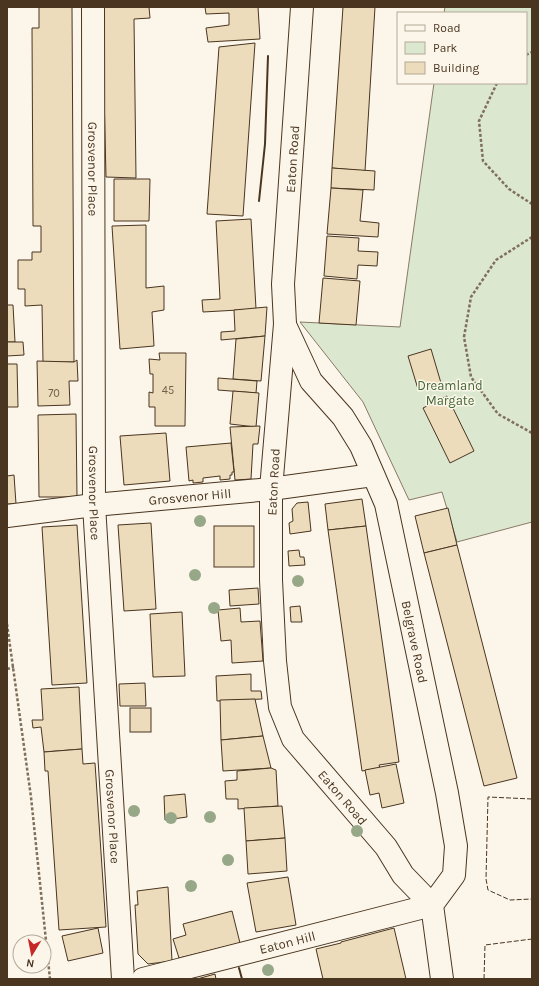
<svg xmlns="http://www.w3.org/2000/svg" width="539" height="986" font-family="Karla,sans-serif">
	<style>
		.green { fill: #dce7d0; stroke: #887966 }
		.building { fill: #ecdcbc; stroke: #4a3520 }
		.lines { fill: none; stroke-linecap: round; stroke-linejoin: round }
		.minor-casing { stroke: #4a3520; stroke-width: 24 }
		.primary-casing { stroke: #4a3520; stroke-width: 24 }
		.path { stroke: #7f6f5c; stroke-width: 2.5; stroke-dasharray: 3 2; stroke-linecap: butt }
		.minor { stroke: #fbf6e9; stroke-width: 22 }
		.primary { stroke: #fbf6e9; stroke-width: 22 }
		.fence { stroke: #4a3520; stroke-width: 1; stroke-dasharray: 5 2; stroke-linecap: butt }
		.wall { stroke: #4a3520; stroke-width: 2 }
		.tree { fill: #96a887 }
		.labels { text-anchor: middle; stroke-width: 3; stroke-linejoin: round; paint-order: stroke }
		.number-label { font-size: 11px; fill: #725f47 }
		.street-label { font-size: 13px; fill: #4a3520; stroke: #fbf6e9 }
		.park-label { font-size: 13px; fill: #436837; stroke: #fbf6e9 }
	</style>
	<rect width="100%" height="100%" fill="#fbf6e9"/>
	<polygon class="green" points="445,7 532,7 532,522 457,542 442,492 409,500 363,402 300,322 400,327 434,83 526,83 526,13 444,13"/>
	<g class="building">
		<polygon points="39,7 72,7 74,362 43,362 42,305 25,306 25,289 18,289 18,260 32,260 32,252 41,252 41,226 33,226 32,28 39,28"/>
		<polygon points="102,7 149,7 150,18 134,19 136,178 106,177"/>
		<polygon points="205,7 258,7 260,39 208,42 206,28 229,25 229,13 206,14"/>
		<polygon points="343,7 375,7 365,171 332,168"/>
		<polygon points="255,43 243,216 207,214 219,47"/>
		<polygon points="332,168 375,171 374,190 331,188"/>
		<polygon points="114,179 150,179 149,221 114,221"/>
		<polygon points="331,188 363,190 360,221 379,223 378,237 327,234"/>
		<polygon points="251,219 256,309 203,312 202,300 220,299 216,221"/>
		<polygon points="146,225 146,288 164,286 164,310 152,312 154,346 120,349 112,226"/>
		<polygon points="327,236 359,238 358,251 378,252 377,266 358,265 357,279 324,276"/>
		<polygon points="323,278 360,281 356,325 319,323"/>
		<polygon points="7,305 13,305 15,342 7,342"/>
		<polygon points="267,307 265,336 221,340 221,332 235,331 234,310"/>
		<polygon points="265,336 261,381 233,379 236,339"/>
		<polygon points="7,342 23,342 24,355 7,356"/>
		<polygon points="431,349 441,383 418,389 408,356"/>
		<polygon points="159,353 186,353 185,426 155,426 155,407 149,407 149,392 153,393 153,374 150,374 149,359 160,360"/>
		<polygon points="77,360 78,381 69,381 70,405 38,406 37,361 74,362"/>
		<polygon points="7,364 17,364 18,407 7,407"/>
		<polygon points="218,378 257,381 256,393 218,390"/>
		<polygon points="233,391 259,393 256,427 230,424"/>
		<polygon points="447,396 474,451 450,463 423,408"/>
		<polygon points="76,414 77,497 39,497 38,415"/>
		<polygon points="260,426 258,444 253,444 251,479 235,480 230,427"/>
		<polygon points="166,433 170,481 124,485 120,436"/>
		<polygon points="231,443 234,472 232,472 232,475 230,475 230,479 220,480 220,476 203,478 203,482 193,483 193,480 189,481 186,447"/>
		<polygon points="14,475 16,504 7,504 7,476"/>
		<polygon points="362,499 366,526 328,530 325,504"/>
		<polygon points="308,502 311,531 290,534 289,523 293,521 292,509 297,503"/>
		<polygon points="448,508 457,545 424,553 415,516"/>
		<polygon points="151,523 156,609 124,611 118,525"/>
		<polygon points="77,525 87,683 52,685 42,527"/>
		<rect x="214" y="526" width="40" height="41"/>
		<polygon points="366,526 399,762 379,765 380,768 362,771 328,530"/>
		<polygon points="457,545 517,778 484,786 424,553"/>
		<polygon points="299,550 300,557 304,557 305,565 289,566 288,551"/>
		<polygon points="258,588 259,604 230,606 229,590"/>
		<polygon points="300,606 302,622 291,622 290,607"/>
		<polygon points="240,608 241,622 260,621 263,661 232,663 231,640 221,641 218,610"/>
		<polygon points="182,612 185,676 153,677 150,614"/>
		<polygon points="251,674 251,691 261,691 262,699 217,701 216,676"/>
		<polygon points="145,683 146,706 120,706 119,684"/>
		<polygon points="79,687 82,749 44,752 41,727 33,728 32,720 43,720 41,689"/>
		<polygon points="255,699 263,736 221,740 220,700"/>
		<rect x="130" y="708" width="21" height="24"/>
		<polygon points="263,736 271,768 223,771 221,740"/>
		<polygon points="82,749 83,764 95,763 106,927 59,930 48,771 45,771 44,752"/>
		<polygon points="396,764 404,803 382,808 379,793 370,795 365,770"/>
		<polygon points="271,768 276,770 278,806 238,809 238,799 226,799 225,781 237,780 237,771"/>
		<polygon points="185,794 187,817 165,820 164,796"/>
		<polygon points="282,806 285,838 246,841 244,808"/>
		<polygon points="285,838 287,871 248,874 246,841"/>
		<polygon points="288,877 296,925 256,932 247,883"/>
		<polygon points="168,887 172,961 148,964 138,954 135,905 138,905 137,891"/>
		<polygon points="232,911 240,943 179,958 173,939 186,935 183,924"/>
		<polygon points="98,928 103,953 68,961 62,936"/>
		<polygon points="394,928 406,979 323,979 316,949 341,943 341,942"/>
		<polygon points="215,974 216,979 197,979"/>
	</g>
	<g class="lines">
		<g class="minor-casing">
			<g id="minor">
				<path id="s1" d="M93,7L94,505L123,979"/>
				<path id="s2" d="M7,516L94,505L271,489L373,475"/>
				<path id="s3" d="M143,979L432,905"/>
			</g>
		</g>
		<g class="primary-casing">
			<g id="primary">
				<path id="s4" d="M302,7L283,284L285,324L271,489V580L275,661L280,707L293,739L386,847L403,875L432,905"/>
				<path id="s5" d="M285,325L311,381L343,417L361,446L386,504L447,793L456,846L454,875L432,905L442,979"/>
			</g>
		</g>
		<g class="path">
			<polyline points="526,55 532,52"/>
			<polyline points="497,83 479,121 483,161 509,189 532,204"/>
			<polyline points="532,237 496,260 471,297 464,337 471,377 498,414 532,433"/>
			<polyline points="7,624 31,797 50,979"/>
			<polyline points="7,669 14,667"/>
		</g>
		<use href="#minor" class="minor"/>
		<use href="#primary" class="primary"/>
		<g class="fence">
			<polyline points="532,799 488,797 486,879 488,890 510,900 532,899"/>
			<polyline points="484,979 485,945 532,939"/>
		</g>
		<g class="wall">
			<polyline points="259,201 265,144 268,56"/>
			<polyline points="239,968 242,979"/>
		</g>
	</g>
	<g class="tree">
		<circle cx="200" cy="521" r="6"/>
		<circle cx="195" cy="575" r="6"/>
		<circle cx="298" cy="581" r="6"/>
		<circle cx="214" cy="608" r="6"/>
		<circle cx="134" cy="811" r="6"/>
		<circle cx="210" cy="817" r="6"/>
		<circle cx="171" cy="818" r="6"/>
		<circle cx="357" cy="831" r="6"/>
		<circle cx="228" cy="860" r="6"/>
		<circle cx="191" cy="886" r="6"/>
		<circle cx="268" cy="970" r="6"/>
	</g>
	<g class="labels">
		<g class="number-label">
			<text x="168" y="394">45</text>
			<text x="54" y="397">70</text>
		</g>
		<g class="street-label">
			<text transform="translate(292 159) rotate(-86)" y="5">Eaton Road</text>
			<text dy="5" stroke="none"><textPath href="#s1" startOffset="162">Grosvenor Place</textPath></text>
			<text transform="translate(273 482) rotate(-87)" y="5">Eaton Road</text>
			<text dy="5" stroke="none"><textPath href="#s1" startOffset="486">Grosvenor Place</textPath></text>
			<text dy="5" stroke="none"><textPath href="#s2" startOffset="184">Grosvenor Hill</textPath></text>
			<text dy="5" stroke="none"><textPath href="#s5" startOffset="348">Belgrave Road</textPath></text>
			<text dy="5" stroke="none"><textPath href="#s4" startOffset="813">Eaton Road</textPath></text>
			<text dy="5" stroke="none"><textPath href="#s1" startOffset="810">Grosvenor Place</textPath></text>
			<text dy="5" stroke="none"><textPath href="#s3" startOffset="149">Eaton Hill</textPath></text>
		</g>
		<g class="park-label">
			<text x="450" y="390">Dreamland<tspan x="450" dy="15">Margate</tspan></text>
		</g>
	</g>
	<rect width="539" height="986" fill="none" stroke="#4a3520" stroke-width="16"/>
	<rect x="397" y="12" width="130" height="72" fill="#fbf6e9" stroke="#b4a999"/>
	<rect x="405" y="25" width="20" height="6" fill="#fbf6e9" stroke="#b4a999"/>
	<text x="433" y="32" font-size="12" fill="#4a3520">Road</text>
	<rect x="405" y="42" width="20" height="12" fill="#dce7d0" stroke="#b4a999"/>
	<text x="433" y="52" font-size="12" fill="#4a3520">Park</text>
	<rect x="405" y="62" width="20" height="12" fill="#ecdcbc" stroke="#b4a999"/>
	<text x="433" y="72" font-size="12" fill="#4a3520">Building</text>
	<g transform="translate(32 954) rotate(190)"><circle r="19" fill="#fbf6e9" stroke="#b4a999"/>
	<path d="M0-3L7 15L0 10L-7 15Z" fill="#c62828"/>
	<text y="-6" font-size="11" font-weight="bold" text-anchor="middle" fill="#4a3520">N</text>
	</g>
</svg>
